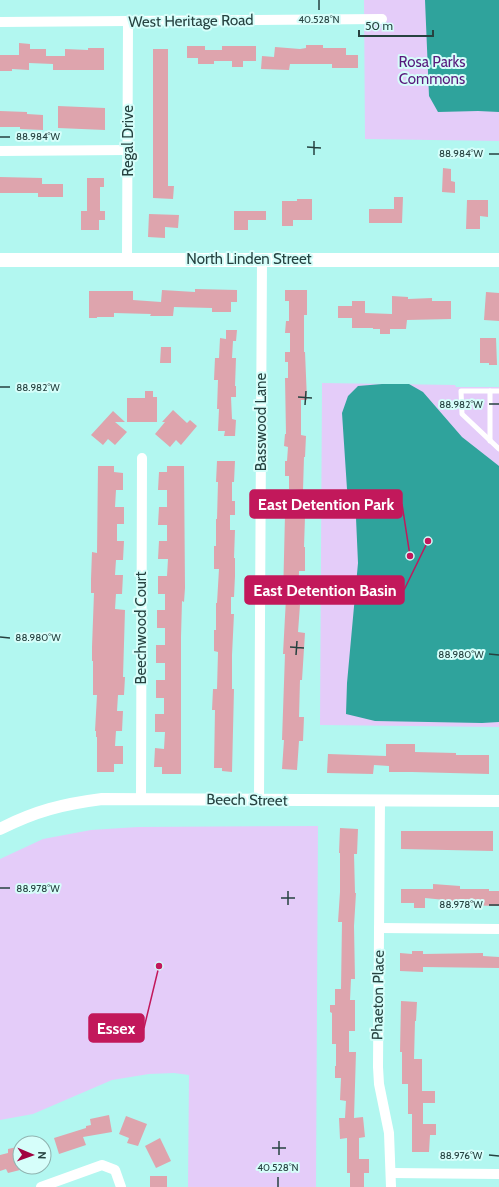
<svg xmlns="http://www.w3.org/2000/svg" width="499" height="1187" font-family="Cabin,sans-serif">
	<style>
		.green { fill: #e4ccf9 }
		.water { fill: #2fa39c }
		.building { fill: #dea4ad }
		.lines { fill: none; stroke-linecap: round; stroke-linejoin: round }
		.service { stroke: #fff; stroke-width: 5 }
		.minor { stroke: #fff; stroke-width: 10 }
		.tertiary { stroke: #fff; stroke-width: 12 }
		.secondary { stroke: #fff; stroke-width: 14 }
		.ticks { fill: none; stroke: #264240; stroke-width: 1.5 }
		.labels { text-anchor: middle; stroke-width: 4; stroke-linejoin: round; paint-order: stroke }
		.street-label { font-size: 15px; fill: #264240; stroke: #d6fefa }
		.park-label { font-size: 15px; fill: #581a7c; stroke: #d6fefa }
		.ticks-label { font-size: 10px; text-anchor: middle; fill: #264240; stroke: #d6fefa; stroke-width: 4; stroke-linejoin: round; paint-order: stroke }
		.leader { fill: none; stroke: #c2185b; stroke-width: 1.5 }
		.callout-dot { fill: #c2185b; stroke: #d6fefa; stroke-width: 1.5 }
		.callout { fill: #c2185b; stroke: #c2185b; stroke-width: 1.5 }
		.callout-label { font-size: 16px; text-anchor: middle; font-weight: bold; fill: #fff }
	</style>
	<rect width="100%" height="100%" fill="#b2f7f0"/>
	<g class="green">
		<polygon points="364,0 499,0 499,141 365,139"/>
		<polygon points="322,383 455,385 456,387 499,387 499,727 320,725"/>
		<polygon points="318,826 316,1187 188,1187 189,1075 174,1073 149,1074 112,1080 33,1114 0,1120 0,859 43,839 91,830 138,827"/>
	</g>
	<g class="water">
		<polygon points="425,0 499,0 499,112 478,111 438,112 429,96"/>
		<polygon points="382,384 409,384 423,392 462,437 499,466 499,722 482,723 375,721 346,714 347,683 358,563 356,518 347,489 342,413 348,396 358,386"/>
	</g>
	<g class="building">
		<polygon points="19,43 30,44 30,49 46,49 46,56 65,56 65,49 88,50 88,48 104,48 104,70 53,70 53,64 29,63 29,70 12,69 12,71 0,71 0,55 19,55"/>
		<polygon points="306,45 323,45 323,48 346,48 346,55 358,55 358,68 332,68 332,64 290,64 289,70 261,69 262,56 274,57 275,47 300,49 306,48"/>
		<polygon points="187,46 205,46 205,50 222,50 222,46 256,46 256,61 243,61 243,67 232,67 232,61 214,61 214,64 198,64 198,58 187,58"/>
		<polygon points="153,49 168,49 168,186 174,186 173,199 153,198"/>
		<polygon points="58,106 105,108 105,130 58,128"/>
		<polygon points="0,111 27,112 27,114 43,115 43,130 20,129 20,127 0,127"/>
		<polygon points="443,168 451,169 451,181 455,182 455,193 442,192"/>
		<polygon points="0,177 42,178 42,184 63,184 63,197 38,197 38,193 0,193"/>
		<polygon points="87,178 104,178 104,187 100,187 100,211 105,211 105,220 99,220 99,230 81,230 81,211 87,211"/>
		<polygon points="394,197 403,197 402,223 369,223 369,209 394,209"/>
		<polygon points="297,199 312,199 312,220 293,220 293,226 282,226 282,201 297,201"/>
		<polygon points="467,200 488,200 488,217 480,216 480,229 466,229"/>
		<polygon points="234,211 266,211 266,220 248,220 248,230 234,230"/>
		<polygon points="149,214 179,215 178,228 165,227 165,238 148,237"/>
		<polygon points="195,289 237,290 237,302 231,302 231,312 212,312 212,308 174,307 173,316 150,316 151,314 114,313 114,317 97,317 97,318 89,318 89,291 133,291 133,300 161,302 162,290 195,292"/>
		<polygon points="285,290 307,290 307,315 304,315 304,352 305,352 307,400 301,400 301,435 306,436 305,457 304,457 303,490 289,489 289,476 285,476 285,461 287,461 288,447 284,446 285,434 286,434 285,378 288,378 288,362 285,362 285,352 290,352 290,333 285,333 286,321 289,321 289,301 285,301"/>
		<polygon points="486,292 499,293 499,321 484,320"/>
		<polygon points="392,296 408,297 408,299 432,298 432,301 451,301 451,319 407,320 406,329 390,329 390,334 380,334 380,329 373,329 373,328 352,328 352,318 338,318 338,306 352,306 352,301 365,301 365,313 392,314"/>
		<polygon points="226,330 237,330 236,341 233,341 232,358 236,358 235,386 236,386 236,397 231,397 232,419 236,420 235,436 224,436 225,431 218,431 219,409 217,409 218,380 214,380 215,358 219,358 220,338 226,339"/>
		<polygon points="480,338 496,338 497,365 489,365 489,363 480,363"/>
		<polygon points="161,347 171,347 171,363 160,363"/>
		<polygon points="145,391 153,391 153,397 157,397 157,422 127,422 127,398 145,398"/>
		<polygon points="173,410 187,423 190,420 197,426 181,445 176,440 170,447 155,434 165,422 162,422"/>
		<polygon points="113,411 125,422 115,422 127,432 115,445 108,439 103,445 91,435"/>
		<polygon points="217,461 235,461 234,482 232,482 232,501 235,501 235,515 230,515 230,530 235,530 234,558 235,558 235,576 234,597 231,597 231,614 234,614 232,655 232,689 234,689 232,772 222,771 222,768 214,768 215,710 212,710 213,689 217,689 218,652 214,651 214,630 216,630 216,603 217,603 219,569 214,569 214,546 216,546 216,519 217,519 218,482 216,482"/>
		<polygon points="98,466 114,466 114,472 123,473 123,490 116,490 115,507 124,507 124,524 117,524 117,541 124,541 123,560 116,560 115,575 123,575 122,594 116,594 115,609 125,610 123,677 125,677 124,695 118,695 117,711 123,711 122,731 116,731 115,746 123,746 123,764 114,764 114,772 97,772 97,737 96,737 96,731 95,731 97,695 93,695 93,661 92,661 92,647 94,593 91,593 91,579 92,552 97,553"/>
		<polygon points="167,466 184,466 185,588 184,602 182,601 181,637 181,774 162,774 162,767 154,767 155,748 164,749 165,732 155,732 155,714 164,714 164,698 156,698 156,680 165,680 165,663 156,663 156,645 165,645 165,628 157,628 157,610 165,610 165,594 158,594 158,576 167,576 168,559 158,559 159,541 167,541 167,525 158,525 159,507 167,507 167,490 158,490 159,472 167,472"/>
		<polygon points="285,515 305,517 304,547 305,547 305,571 299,571 298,604 300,605 298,632 305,633 302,680 300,680 299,717 304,717 303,741 299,741 297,770 282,769 284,740 282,740 285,654 283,654 286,598 283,598"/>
		<polygon points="386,744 415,744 415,752 456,753 456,755 489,755 489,774 412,772 389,772 389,766 374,765 373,774 327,773 328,754 386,756"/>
		<polygon points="340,828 358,829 357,854 354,854 355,893 356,893 354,926 355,979 351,979 350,1000 355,1000 355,1031 349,1031 349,1052 356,1052 354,1118 363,1117 365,1137 359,1138 359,1159 369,1159 369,1173 364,1173 364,1187 350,1187 350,1173 347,1173 347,1138 340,1139 339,1118 345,1118 346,1101 340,1100 341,1078 335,1078 335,1066 336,1066 336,1044 332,1044 332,1013 330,1012 330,1005 335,1005 335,989 341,989 342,922 338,922 340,892 340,853 339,853"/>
		<polygon points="401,831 493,831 493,851 401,849"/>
		<polygon points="433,884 460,886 460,889 489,889 489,891 499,891 499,906 459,905 459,909 450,909 451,904 445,903 445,900 425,898 425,908 414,908 414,903 401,903 401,889 433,889"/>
		<polygon points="412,951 423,951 423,954 483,953 483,956 499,957 499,968 423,967 423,972 400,971 400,953 412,954"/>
		<polygon points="401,1001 417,1002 416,1021 415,1021 414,1059 422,1059 422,1091 435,1091 435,1103 423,1103 423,1124 436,1124 436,1135 430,1135 429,1152 412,1152 412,1114 408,1114 408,1084 402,1084 402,1052 400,1052"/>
		<polygon points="109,1115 112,1132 83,1137 86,1145 59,1154 54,1138 86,1128 86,1126 91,1125 90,1119"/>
		<polygon points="126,1116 147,1124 138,1146 127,1143 129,1138 119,1134"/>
		<polygon points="160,1138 171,1161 156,1168 145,1146"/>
		<polygon points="17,1147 20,1160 20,1170 8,1173 6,1169 0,1171 0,1155 8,1153 8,1149"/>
		<rect x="150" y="1176" width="17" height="11"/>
	</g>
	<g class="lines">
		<g class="service">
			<polyline points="490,391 490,441"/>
			<polyline points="499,391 461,391 462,414 499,449"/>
		</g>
		<g class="minor">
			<polyline points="0,22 382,19"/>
			<polyline points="0,151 129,150"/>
			<polyline points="127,259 128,22"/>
			<polyline points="141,799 142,458"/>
			<polyline points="259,800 262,259"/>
			<polyline points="380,801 378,1067 379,1084 389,1133 391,1187"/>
			<polyline points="379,928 499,929"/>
			<polyline points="391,1173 499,1174"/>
			<polyline points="41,1187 102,1165 115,1170 121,1187"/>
		</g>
		<path class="tertiary" d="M0,829C35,811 63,804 102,799L499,801"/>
		<polyline class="secondary" points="0,260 499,260"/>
	</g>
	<path class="ticks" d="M319,10V0M0,137H10M307,147L321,148M489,154H499M314,155V141M0,387H10M298,397L312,398M489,404H499M305,405L306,391M0,637L10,638M290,647L304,648M489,654L499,655M296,655L297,641M0,888H10M281,898H295M288,905V891M489,905H499M272,1148H286M279,1155V1141M489,1155L499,1156M278,1187V1177"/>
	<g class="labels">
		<g class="street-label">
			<text transform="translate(191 21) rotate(-1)" y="5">West Heritage Road</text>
			<text transform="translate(128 141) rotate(-90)" y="5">Regal Drive</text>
			<text x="249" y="264">North Linden Street</text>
			<text transform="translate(261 422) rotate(-90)" y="5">Basswood Lane</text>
			<text transform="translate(141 628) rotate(-90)" y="5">Beechwood Court</text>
			<text transform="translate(247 800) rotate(1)" y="5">Beech Street</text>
			<text transform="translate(378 995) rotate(-89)" y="5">Phaeton Place</text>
		</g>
		<g class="park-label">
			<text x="432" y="67">Rosa Parks<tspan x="432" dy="17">Commons</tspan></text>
		</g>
	</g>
	<g class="ticks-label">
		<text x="319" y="23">40.528°N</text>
		<text x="38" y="140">88.984°W</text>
		<text x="461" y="157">88.984°W</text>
		<text x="38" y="391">88.982°W</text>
		<text x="461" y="408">88.982°W</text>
		<text x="38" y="641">88.980°W</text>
		<text x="461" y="658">88.980°W</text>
		<text x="38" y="892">88.978°W</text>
		<text x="461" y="908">88.978°W</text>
		<text x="461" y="1159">88.976°W</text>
		<text x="278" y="1171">40.528°N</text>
	</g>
	<path class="leader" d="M410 556L402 504M428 541L404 590M159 966L144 1028"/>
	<g class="callout-dot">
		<circle cx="410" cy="556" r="4"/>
		<circle cx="428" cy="541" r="4"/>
		<circle cx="159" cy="966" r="4"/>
	</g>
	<g class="callout">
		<rect x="250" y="490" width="152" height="28" rx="4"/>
		<rect x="245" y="576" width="159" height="28" rx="4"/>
		<rect x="89" y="1014" width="55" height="28" rx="4"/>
	</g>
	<g class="callout-label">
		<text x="326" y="510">East Detention Park</text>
		<text x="325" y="596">East Detention Basin</text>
		<text x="116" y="1034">Essex</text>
	</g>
	<g transform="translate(32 1155) rotate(92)"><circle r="19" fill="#d6fefa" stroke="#90b3b0"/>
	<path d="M0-3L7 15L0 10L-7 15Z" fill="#a10441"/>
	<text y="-6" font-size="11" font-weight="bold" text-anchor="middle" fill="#264240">N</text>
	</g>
	<path d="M359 30v6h74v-6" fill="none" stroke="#264240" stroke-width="2"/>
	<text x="365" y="30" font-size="12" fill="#264240" stroke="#d6fefa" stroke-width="3" paint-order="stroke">50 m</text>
</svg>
